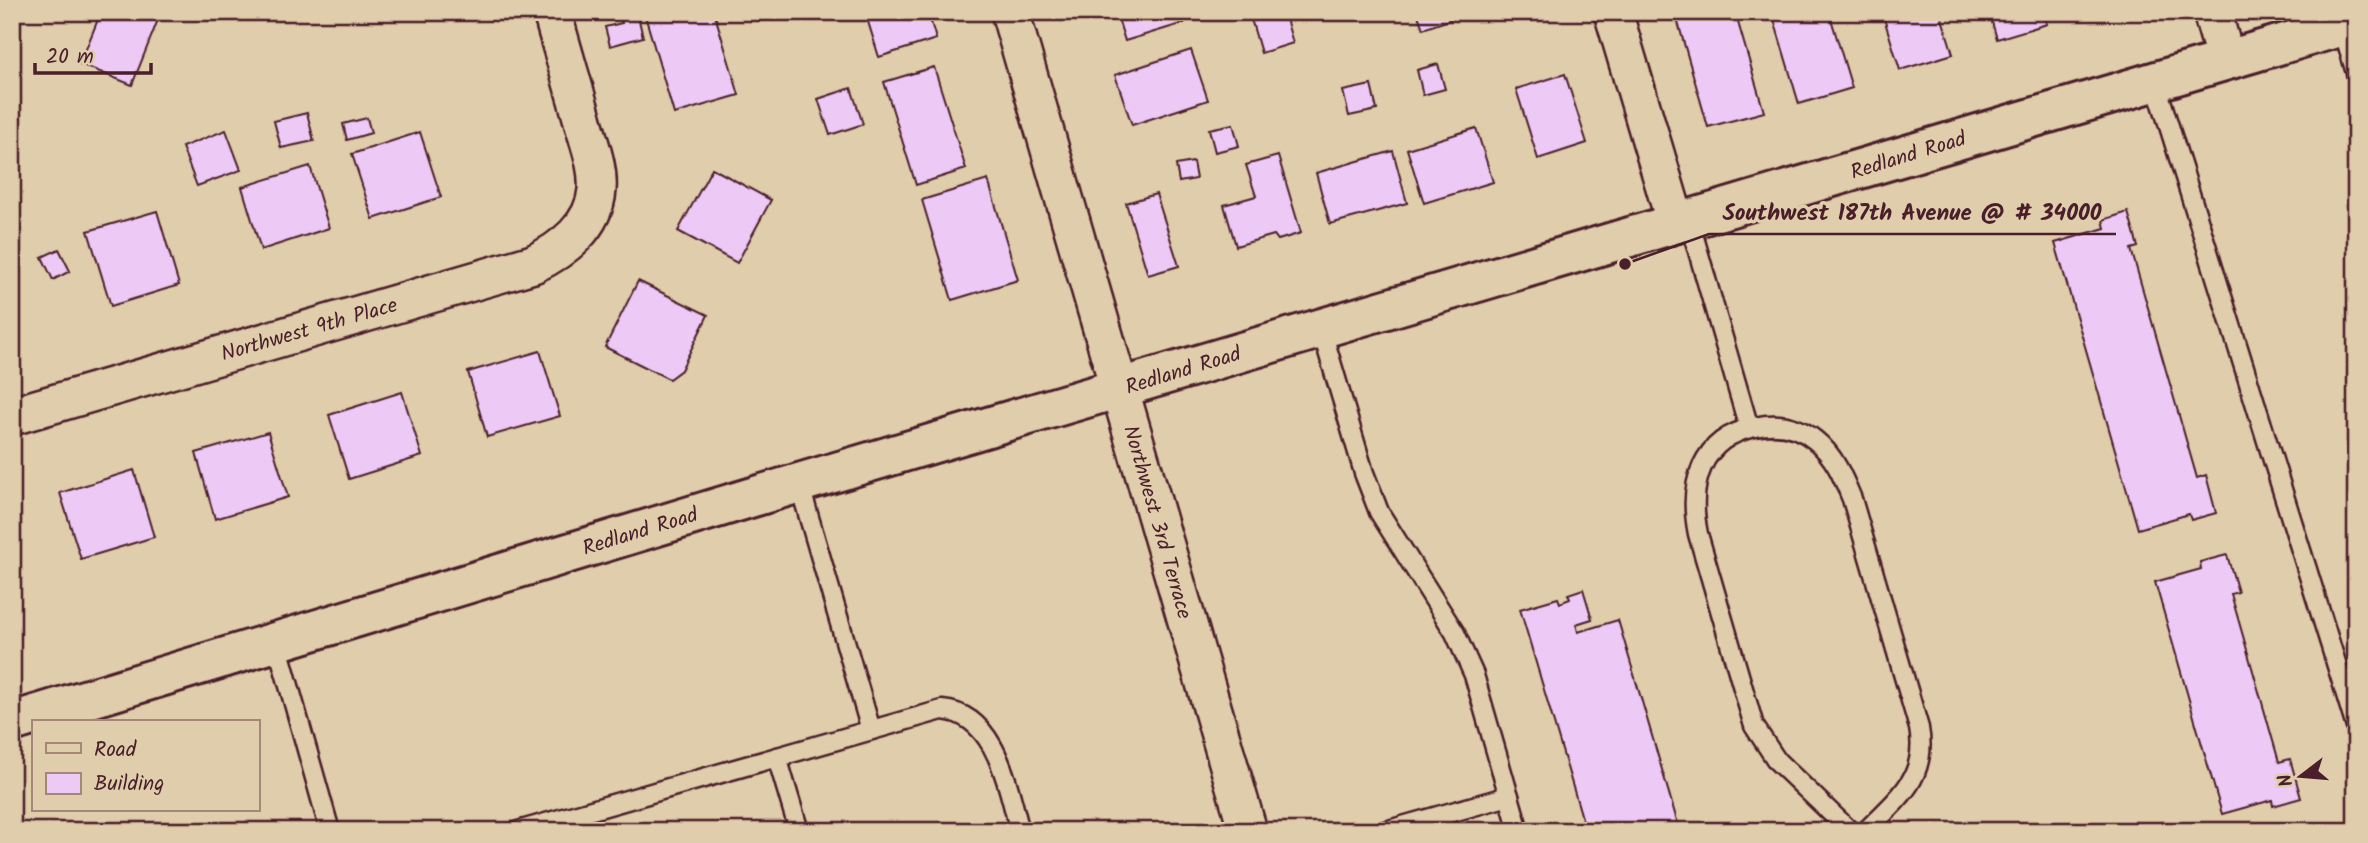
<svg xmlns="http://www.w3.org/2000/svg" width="2368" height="843" font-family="Kalam,sans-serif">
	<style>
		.building { fill: #edc9f5; stroke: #4a1f2b; stroke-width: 2 }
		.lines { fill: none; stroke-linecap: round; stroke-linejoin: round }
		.service-casing { stroke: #4a1f2b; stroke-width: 23 }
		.minor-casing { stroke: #4a1f2b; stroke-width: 42 }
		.tertiary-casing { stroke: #4a1f2b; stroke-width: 44 }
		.service { stroke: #e0cdab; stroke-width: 18 }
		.minor { stroke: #e0cdab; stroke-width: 37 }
		.tertiary { stroke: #e0cdab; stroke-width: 38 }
		.labels { text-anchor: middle; stroke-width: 7; stroke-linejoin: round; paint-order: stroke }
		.street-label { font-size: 21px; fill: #4a1f2b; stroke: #e0cdab }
		.leader { fill: none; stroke: #4a1f2b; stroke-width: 2.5 }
		.callout-dot { fill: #4a1f2b; stroke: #e0cdab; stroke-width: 2.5 }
		.callout-label { font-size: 23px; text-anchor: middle; font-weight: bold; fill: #4a1f2b; stroke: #e0cdab; stroke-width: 7; stroke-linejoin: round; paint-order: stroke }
	</style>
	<rect width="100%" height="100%" fill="#e0cdab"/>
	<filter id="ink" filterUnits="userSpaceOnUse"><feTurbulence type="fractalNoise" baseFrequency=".0143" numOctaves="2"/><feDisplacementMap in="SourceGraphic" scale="14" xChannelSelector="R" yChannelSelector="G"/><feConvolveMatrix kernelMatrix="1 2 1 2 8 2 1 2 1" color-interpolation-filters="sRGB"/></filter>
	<g filter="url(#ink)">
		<g class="building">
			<polygon points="101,12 161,12 132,85 80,64"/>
			<polygon points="619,12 637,12 643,37 610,46 605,27 622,23"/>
			<polygon points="644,12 714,12 739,95 674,114"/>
			<polygon points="756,12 782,12 782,13 758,20"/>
			<polygon points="865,12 928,12 936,39 879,57"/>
			<polygon points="1116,12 1181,12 1184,23 1125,41"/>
			<polygon points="1212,12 1231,12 1214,18"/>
			<polygon points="1274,12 1284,12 1293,43 1261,53 1251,19"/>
			<polygon points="1417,12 1472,12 1423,29"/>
			<polygon points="1675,12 1735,12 1764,112 1708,127"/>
			<polygon points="1829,12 1852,88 1799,104 1772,13"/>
			<polygon points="1882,12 1940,12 1953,54 1900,70"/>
			<polygon points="1989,12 2043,12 2047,24 1997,39"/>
			<polygon points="1191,50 1208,100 1132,125 1115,75"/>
			<polygon points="1438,64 1445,89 1423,95 1417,70"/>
			<polygon points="934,67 966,169 916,185 884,82"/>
			<polygon points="1565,74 1587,143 1538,159 1516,89"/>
			<polygon points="1371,85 1377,110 1349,116 1343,91"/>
			<polygon points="851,88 863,124 830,135 818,99"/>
			<polygon points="307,113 314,141 281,148 274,121"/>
			<polygon points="367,118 371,133 347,140 343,124"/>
			<polygon points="1233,124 1239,146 1215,152 1209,129"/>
			<polygon points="1476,128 1493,182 1424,203 1407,149"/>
			<polygon points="226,130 241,170 197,186 182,147"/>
			<polygon points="420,132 441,197 373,219 352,154"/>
			<polygon points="1393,151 1407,203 1330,224 1316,173"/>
			<polygon points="1278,156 1301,233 1278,240 1274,235 1236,246 1224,205 1256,196 1246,165"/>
			<polygon points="1193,162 1196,179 1179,182 1176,165"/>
			<polygon points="310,166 329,228 261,250 242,187"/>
			<polygon points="712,168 771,200 737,263 678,231"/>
			<polygon points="988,180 1018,280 952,300 922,200"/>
			<polygon points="1156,194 1179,266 1148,275 1126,203"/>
			<polygon points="157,211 179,285 111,306 88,231"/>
			<polygon points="2128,212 2138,247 2131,249 2197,478 2206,475 2216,513 2191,520 2189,514 2138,529 2055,243 2105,228 2103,220"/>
			<polygon points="59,249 70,271 53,280 42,257"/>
			<polygon points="638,281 708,315 681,370 669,379 605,347"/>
			<polygon points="540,351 560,416 487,437 468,372"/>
			<polygon points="402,392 422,456 349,479 329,415"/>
			<polygon points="268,432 288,497 215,519 196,453"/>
			<polygon points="134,470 154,537 81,559 60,493"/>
			<polygon points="12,551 20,577 12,579"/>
			<polygon points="2227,555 2238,592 2231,594 2279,762 2290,759 2301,798 2273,806 2272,800 2222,814 2155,582 2201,569 2200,562"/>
			<polygon points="1583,589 1592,619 1576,624 1578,632 1618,620 1680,831 1586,831 1520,609 1558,598 1560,603 1570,599 1568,594"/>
		</g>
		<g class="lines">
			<g class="service-casing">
				<g id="service">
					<polyline points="2342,26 2356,73"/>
					<polyline points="2155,81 2356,727"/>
					<polyline points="1689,220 1749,428"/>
					<polyline points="1321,328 1364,473 1379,512 1455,633 1474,675 1519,831"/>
					<polyline points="799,483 871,730"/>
					<polyline points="276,640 330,831"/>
					<polyline points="777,757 799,831"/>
					<path d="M518,831L942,710C997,714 1008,789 1020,831"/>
					<polyline points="1385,831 1509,796"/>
					<path d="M1850,831L1777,761L1754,726L1698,534C1688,485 1700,438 1755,427C1777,422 1798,426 1815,440C1834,455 1843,477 1852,499L1919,728C1928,778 1898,798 1866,831"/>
				</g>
			</g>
			<g class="minor-casing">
				<g id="minor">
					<polyline points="1010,12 1248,831"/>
					<polyline points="1613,12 1676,224"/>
					<polyline points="2212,12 2226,60"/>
					<path d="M12,416L533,264C563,250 594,226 597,190C599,167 589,143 583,121C573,85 562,49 552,12"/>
				</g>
			</g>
			<g class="tertiary-casing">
				<polyline id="tertiary" points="12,722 799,483 2356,22"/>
			</g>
			<use href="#service" class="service"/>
			<use href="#minor" class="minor"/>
			<use href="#tertiary" class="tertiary"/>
		</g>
	</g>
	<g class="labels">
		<g class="street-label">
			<text transform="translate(1908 155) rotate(-17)" y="7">Redland Road</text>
			<text transform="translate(309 329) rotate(-16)" y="7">Northwest 9th Place</text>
			<text transform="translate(1183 370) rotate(-17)" y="7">Redland Road</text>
			<text transform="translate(1158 522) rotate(74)" y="7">Northwest 3rd Terrace</text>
			<text transform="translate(640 531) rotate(-17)" y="7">Redland Road</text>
		</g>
	</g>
	<path class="leader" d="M1625 264L1709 234H2116"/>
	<circle class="callout-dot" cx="1625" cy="264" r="7"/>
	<g class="callout-label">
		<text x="1912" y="220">Southwest 187th Avenue @ # 34000</text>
	</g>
	<rect width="2368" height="843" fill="none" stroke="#e0cdab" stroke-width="42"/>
	<rect x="21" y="21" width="2326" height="801" fill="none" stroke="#4a1f2b" stroke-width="2.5" filter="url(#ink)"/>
	<rect x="32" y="720" width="228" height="91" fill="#e0cdab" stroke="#a48778" stroke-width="2"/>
	<rect x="46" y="743" width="35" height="10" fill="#e0cdab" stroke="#a48778" stroke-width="2"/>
	<text x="94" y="756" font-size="21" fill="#4a1f2b">Road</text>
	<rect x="46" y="773" width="35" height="21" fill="#edc9f5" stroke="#a48778" stroke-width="2"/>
	<text x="94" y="790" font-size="21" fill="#4a1f2b">Building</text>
	<g transform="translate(2301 776) rotate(254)" stroke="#e0cdab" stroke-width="5" paint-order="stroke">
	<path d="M0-5L12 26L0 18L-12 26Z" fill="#4a1f2b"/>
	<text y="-10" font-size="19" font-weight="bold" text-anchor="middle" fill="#4a1f2b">N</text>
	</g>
	<path d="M35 63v10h116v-10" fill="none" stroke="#4a1f2b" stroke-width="3.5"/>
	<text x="46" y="63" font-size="21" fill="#4a1f2b" stroke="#e0cdab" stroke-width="5" paint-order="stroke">20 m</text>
</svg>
